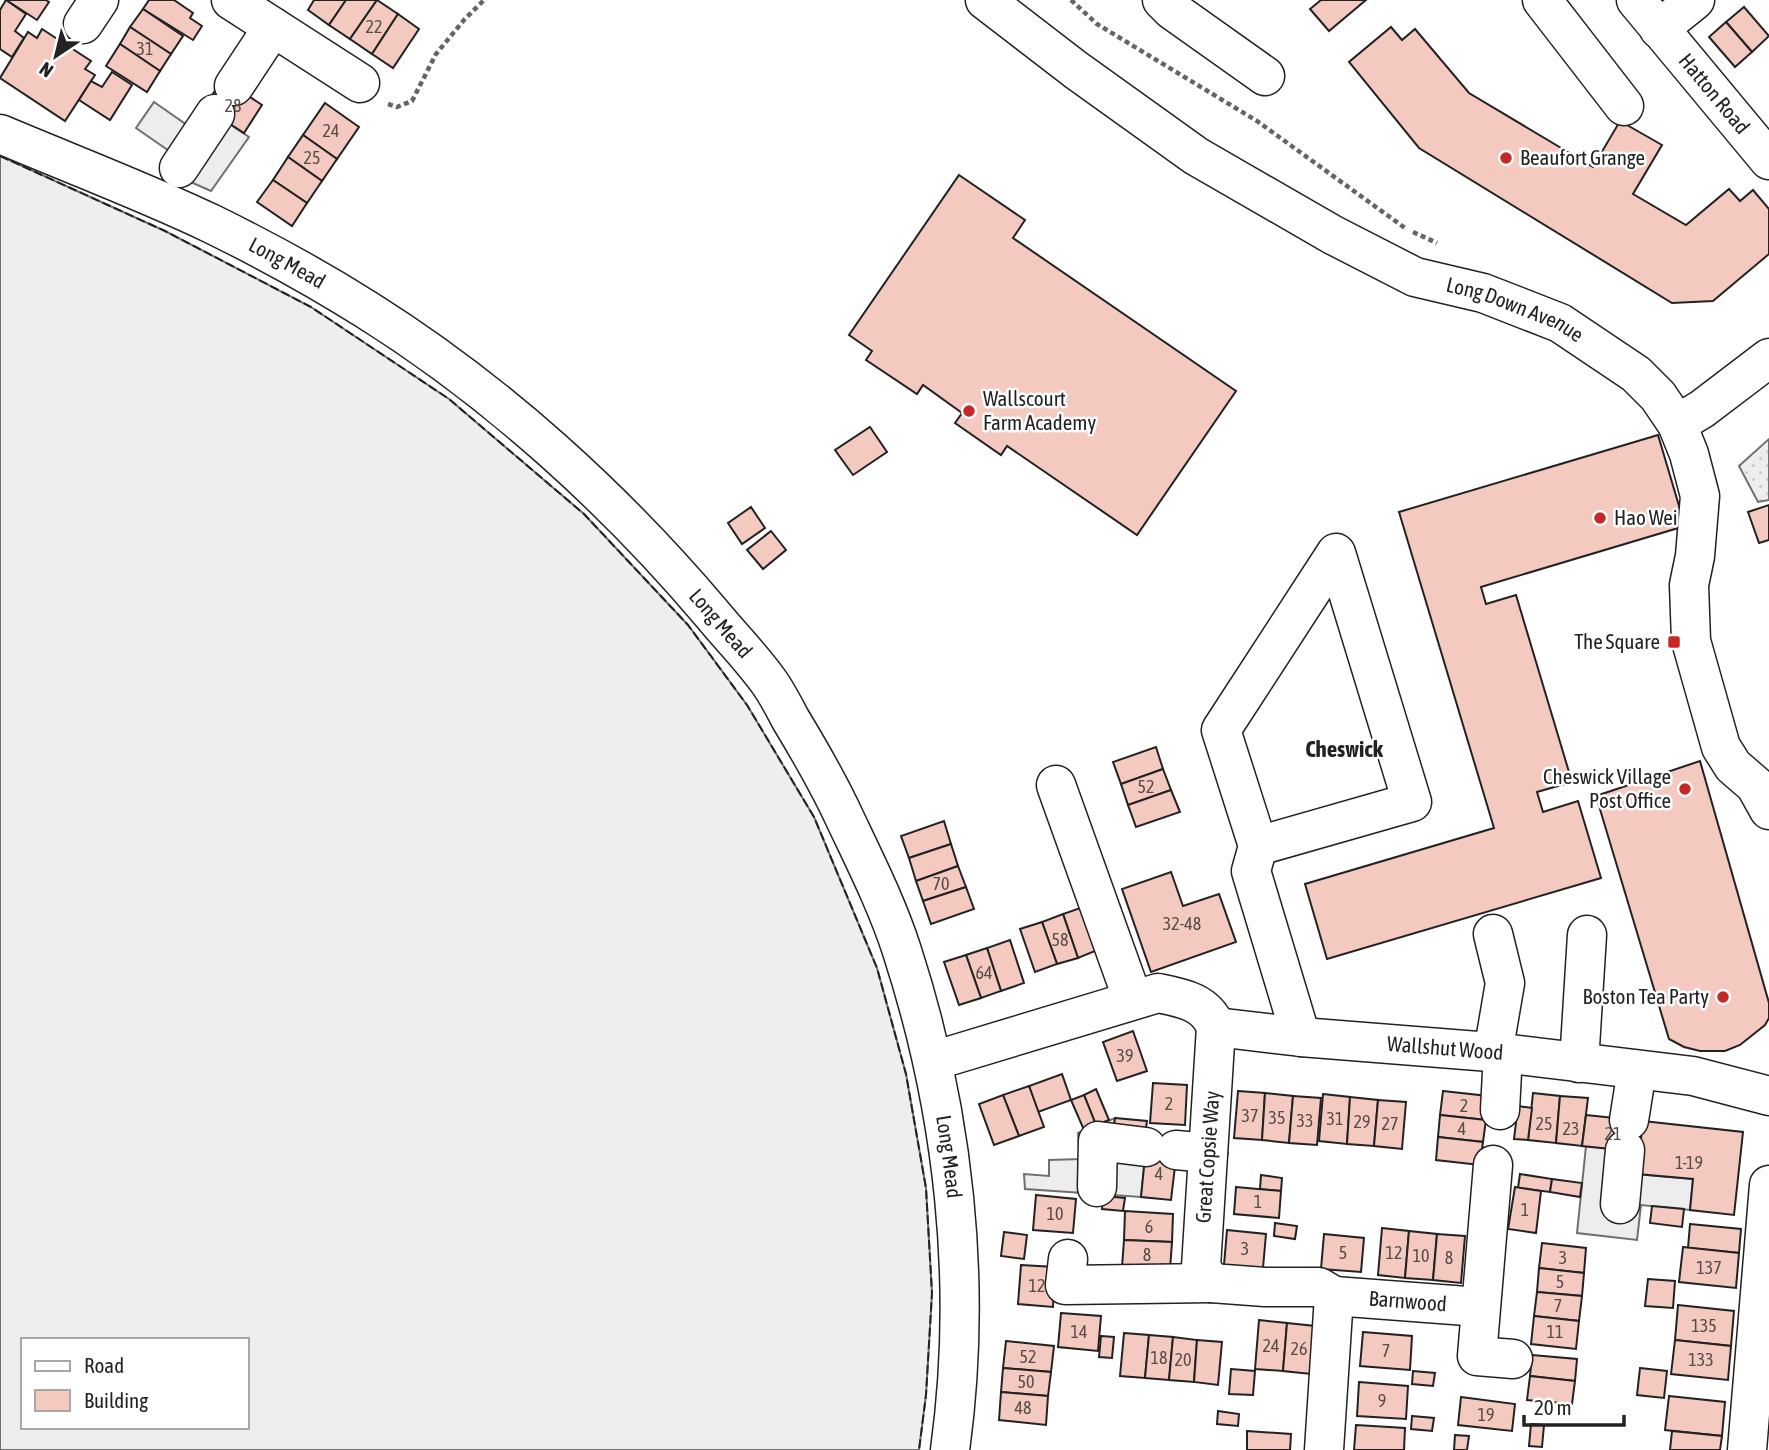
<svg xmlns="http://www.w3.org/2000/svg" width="1769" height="1450" font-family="'Asap Condensed',sans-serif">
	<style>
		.grass { fill: #eee; stroke: #6f6f6f; stroke-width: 2; fill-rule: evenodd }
		.garden { fill: url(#garden-dots); stroke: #6f6f6f; stroke-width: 2 }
		.parking { fill: #ededed; stroke: #6f6f6f; stroke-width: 2 }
		.building { fill: #f3c9c0; stroke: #222; stroke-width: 2 }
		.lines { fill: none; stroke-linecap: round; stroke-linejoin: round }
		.minor-casing { stroke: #222; stroke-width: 41 }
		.path { stroke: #646464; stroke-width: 4.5; stroke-dasharray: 5 3.5; stroke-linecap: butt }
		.minor { stroke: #fff; stroke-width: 38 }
		.fence { stroke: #222; stroke-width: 2; stroke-dasharray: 9 3.5; stroke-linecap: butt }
		.poi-dot { fill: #c62828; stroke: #fff; stroke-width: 2.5 }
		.labels { text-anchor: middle; stroke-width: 5; stroke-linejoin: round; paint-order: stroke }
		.number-label { font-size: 18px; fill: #564c4a }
		.street-label { font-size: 21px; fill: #222; stroke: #fff }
		.poi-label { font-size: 21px; fill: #222; stroke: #fff; text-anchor: start }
		.neighbourhood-label { font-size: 23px; font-weight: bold; fill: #222; stroke: #fff }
	</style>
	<defs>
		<pattern id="garden-dots" width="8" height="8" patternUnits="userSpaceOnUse" patternTransform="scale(1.75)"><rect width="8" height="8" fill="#eee"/><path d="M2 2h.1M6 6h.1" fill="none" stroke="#ccc" stroke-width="1.8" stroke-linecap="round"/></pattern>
	</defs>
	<rect width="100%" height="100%" fill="#fff"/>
	<path class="grass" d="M0,156L165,231L311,307L449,399L584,514L688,625L747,705L814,817L877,968L906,1074L926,1188L932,1293L926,1395L919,1450H0ZM23,1340H247V1427H23Z"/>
	<polygon class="garden" points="1769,439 1769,500 1758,502 1739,466"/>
	<g class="parking">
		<polygon points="154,102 190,127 204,107 249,137 211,191 161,169 172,153 136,128"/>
		<polygon points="1115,1118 1113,1132 1147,1137 1141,1197 1025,1189 1024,1174 1049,1176 1049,1160 1080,1159 1078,1133"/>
		<polygon points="1586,1146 1640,1152 1638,1174 1693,1179 1690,1210 1641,1205 1637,1240 1577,1233"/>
	</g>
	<g class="building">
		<polygon points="6,0 46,0 49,2 37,20"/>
		<polygon points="6,0 26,14 15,31 24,38 12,57 0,49 0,10"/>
		<polygon points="149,0 174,0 193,13 190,18 202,26 193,40 143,9"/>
		<polygon points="314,0 346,0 329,25 308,10"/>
		<polygon points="346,0 377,0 350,39 329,25"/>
		<polygon points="377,0 398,14 372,54 350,39"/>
		<polygon points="1321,0 1366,0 1329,31 1310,9"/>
		<polygon points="1744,7 1769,36 1752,52 1726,22"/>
		<polygon points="143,9 183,36 171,54 130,27"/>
		<polygon points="398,14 419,29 393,68 372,54"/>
		<polygon points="1726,22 1752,52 1735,67 1709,37"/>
		<polygon points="130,27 171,54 160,71 120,44"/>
		<polygon points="1391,27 1402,40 1415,29 1469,93 1593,167 1620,121 1662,145 1633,194 1686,225 1729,189 1740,201 1753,190 1769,209 1769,254 1713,301 1672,303 1419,148 1349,62"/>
		<polygon points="42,29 91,61 85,69 95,75 65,121 0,78 28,32 37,38"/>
		<polygon points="120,44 160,71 147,92 106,66"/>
		<polygon points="112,72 132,85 110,120 79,100 91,81 102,87"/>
		<polygon points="223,79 262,105 244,133 204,107"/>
		<polygon points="325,103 359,127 337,159 303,135"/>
		<polygon points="303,135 337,159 322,181 288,157"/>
		<polygon points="288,157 322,181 307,203 273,180"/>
		<polygon points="959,175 1025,220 1013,238 1236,391 1137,535 1007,446 1001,455 955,423 962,413 923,385 917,394 866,360 872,351 849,335"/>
		<polygon points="273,180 307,203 292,226 257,202"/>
		<polygon points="870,427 887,452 853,475 835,450"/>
		<polygon points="1658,435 1685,526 1481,587 1486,604 1516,595 1572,782 1537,792 1543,812 1578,801 1601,878 1327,959 1305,884 1494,828 1399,512"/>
		<polygon points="1769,505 1769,540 1759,543 1748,512"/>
		<polygon points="751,507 765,528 742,544 728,523"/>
		<polygon points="771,531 786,550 763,569 747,550"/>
		<polygon points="1156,747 1163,769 1121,784 1113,762"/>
		<polygon points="1700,761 1769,1003 1769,1018 1765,1025 1740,1045 1725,1051 1700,1051 1684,1047 1669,1039 1596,796"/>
		<polygon points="1163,769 1171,790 1128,805 1121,784"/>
		<polygon points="1171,790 1180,812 1136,827 1128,805"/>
		<polygon points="944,821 951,844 909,858 901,836"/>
		<polygon points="951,844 958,866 916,881 909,858"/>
		<polygon points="958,866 966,887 923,901 916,881"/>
		<polygon points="1171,872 1183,906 1219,894 1236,942 1151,972 1122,889"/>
		<polygon points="966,887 974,909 931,924 923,901"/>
		<polygon points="1086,906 1100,949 1078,958 1063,914"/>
		<polygon points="1063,914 1078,958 1057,964 1042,922"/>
		<polygon points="1042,922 1057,964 1035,972 1020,929"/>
		<polygon points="1010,940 1024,983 1001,991 987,948"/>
		<polygon points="987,948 1001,991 981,998 966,955"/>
		<polygon points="966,955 981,998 959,1005 944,962"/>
		<polygon points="1133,1031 1147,1071 1117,1081 1103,1042"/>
		<polygon points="1062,1074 1071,1100 1038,1112 1029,1086"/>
		<polygon points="1153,1083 1187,1085 1185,1125 1150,1123"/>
		<polygon points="1029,1086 1044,1127 1019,1136 1003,1095"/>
		<polygon points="1096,1089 1109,1120 1096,1125 1084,1095"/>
		<polygon points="1238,1091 1265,1093 1262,1140 1234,1138"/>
		<polygon points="1443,1091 1488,1096 1486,1120 1440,1115"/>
		<polygon points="1265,1093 1293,1096 1289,1143 1262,1140"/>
		<polygon points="1533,1093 1560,1096 1556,1143 1528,1140"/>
		<polygon points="1323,1094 1350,1097 1347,1144 1319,1141"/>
		<polygon points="1003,1095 1019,1136 994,1145 979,1104"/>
		<polygon points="1084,1095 1096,1125 1084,1130 1071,1100"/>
		<polygon points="1293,1096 1321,1098 1317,1145 1289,1143"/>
		<polygon points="1560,1096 1588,1098 1582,1146 1556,1143"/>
		<polygon points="1350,1097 1378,1100 1374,1146 1347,1144"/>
		<polygon points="1378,1100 1406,1102 1402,1149 1374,1146"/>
		<polygon points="1518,1106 1532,1108 1528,1140 1514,1139"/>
		<polygon points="1440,1115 1486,1120 1483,1142 1438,1137"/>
		<polygon points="1586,1115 1643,1121 1640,1152 1582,1146"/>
		<polygon points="1115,1118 1147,1121 1145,1135 1113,1132"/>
		<polygon points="1643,1121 1743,1132 1734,1215 1690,1210 1693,1179 1637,1174"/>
		<polygon points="1147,1137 1178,1141 1171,1200 1141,1197"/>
		<polygon points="1438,1137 1483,1142 1480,1165 1436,1160"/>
		<polygon points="1520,1174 1552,1179 1550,1192 1518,1188"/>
		<polygon points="1261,1175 1282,1178 1281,1191 1260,1189"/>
		<polygon points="1552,1179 1582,1183 1580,1197 1550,1192"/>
		<polygon points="1236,1187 1281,1191 1279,1218 1234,1214"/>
		<polygon points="1515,1187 1541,1191 1536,1233 1508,1229"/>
		<polygon points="1036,1195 1076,1199 1073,1233 1033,1230"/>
		<polygon points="1103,1196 1125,1198 1123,1211 1102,1209"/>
		<polygon points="1652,1206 1684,1209 1682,1227 1650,1223"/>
		<polygon points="1125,1211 1173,1214 1172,1242 1124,1240"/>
		<polygon points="1275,1223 1297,1226 1295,1239 1274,1236"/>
		<polygon points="1690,1224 1741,1229 1739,1253 1688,1248"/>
		<polygon points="1382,1228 1409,1231 1405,1278 1378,1275"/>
		<polygon points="1227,1230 1266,1234 1263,1268 1224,1265"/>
		<polygon points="1409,1231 1437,1234 1433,1280 1405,1278"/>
		<polygon points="1004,1232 1027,1235 1024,1259 1001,1256"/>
		<polygon points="1324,1234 1364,1238 1361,1272 1321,1269"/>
		<polygon points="1437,1234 1465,1236 1461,1283 1433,1280"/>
		<polygon points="1124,1240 1172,1242 1170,1270 1122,1267"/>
		<polygon points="1542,1243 1586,1248 1584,1273 1539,1268"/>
		<polygon points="1683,1247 1739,1253 1736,1288 1679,1282"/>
		<polygon points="1021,1265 1055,1267 1053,1307 1018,1304"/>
		<polygon points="1539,1268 1584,1273 1582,1296 1537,1292"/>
		<polygon points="1648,1279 1675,1281 1673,1308 1645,1306"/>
		<polygon points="1537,1292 1582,1296 1579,1321 1534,1316"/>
		<polygon points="1678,1305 1734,1311 1731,1346 1675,1340"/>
		<polygon points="1061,1313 1101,1316 1098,1351 1058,1347"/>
		<polygon points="1534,1316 1579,1321 1576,1349 1531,1344"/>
		<polygon points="1259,1320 1287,1323 1283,1371 1255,1369"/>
		<polygon points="1287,1323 1315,1326 1311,1374 1283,1371"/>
		<polygon points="1363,1332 1412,1336 1410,1370 1360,1366"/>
		<polygon points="1124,1333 1149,1335 1145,1378 1120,1376"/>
		<polygon points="1149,1335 1173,1337 1169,1380 1145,1378"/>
		<polygon points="1101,1336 1114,1337 1112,1358 1099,1357"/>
		<polygon points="1173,1337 1197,1340 1194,1382 1169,1380"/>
		<polygon points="1197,1340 1222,1342 1218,1385 1194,1382"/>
		<polygon points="1675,1340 1731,1346 1728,1380 1671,1374"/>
		<polygon points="1006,1341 1054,1346 1051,1372 1003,1368"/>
		<polygon points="1532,1355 1577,1359 1575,1381 1530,1376"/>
		<polygon points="1003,1368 1051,1372 1048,1396 1001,1392"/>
		<polygon points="1640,1368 1667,1371 1664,1398 1637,1395"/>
		<polygon points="1231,1369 1255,1371 1253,1395 1229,1394"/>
		<polygon points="1413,1371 1435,1373 1433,1386 1412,1384"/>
		<polygon points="1530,1376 1575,1381 1572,1404 1527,1400"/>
		<polygon points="1359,1382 1408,1386 1406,1419 1357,1416"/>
		<polygon points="1001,1392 1048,1396 1046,1425 999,1420"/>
		<polygon points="1669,1396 1725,1402 1722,1436 1665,1430"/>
		<polygon points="1461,1397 1515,1404 1512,1431 1458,1425"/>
		<polygon points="1218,1411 1239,1414 1238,1426 1217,1424"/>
		<polygon points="1412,1416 1434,1418 1432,1431 1411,1429"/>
		<polygon points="1531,1424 1544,1425 1542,1447 1529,1446"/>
		<polygon points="1356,1425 1405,1428 1404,1450 1354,1450"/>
		<polygon points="1247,1431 1291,1434 1290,1450 1247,1450"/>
		<polygon points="1672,1431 1722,1436 1720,1450 1670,1450"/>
		<polygon points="1455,1435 1469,1436 1467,1450 1454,1450"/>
	</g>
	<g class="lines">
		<g class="minor-casing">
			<g id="minor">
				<polyline points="231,0 360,83"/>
				<path id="s1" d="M985,0L1076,70L1196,156L1333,235L1415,277L1483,293L1560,323L1636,374L1658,396L1677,424L1689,454L1700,496L1695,556L1689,585L1691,641L1721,747L1733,766L1755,785L1769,810"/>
				<polyline points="1162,0 1172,10 1265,76"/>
				<polyline points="1542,0 1624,106"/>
				<path id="s2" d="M1636,0L1769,160"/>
				<polyline points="83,24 99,0"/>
				<polyline points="1659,29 1695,0"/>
				<polyline points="234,86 273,27"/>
				<path id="s3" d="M0,134C71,164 143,191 212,224C265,250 318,279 367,310C496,391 614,498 712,614C730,636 752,658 769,682C777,693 784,707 791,720C811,753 830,786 846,821C866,863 888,907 902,951C954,1111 973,1284 950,1450"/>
				<polyline points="179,168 215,114"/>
				<polyline points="1677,424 1702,409 1769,358"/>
				<polyline points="1056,785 1133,1000"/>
				<polyline points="1258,846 1412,802 1336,553 1221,730 1258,846 1251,871 1301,1037"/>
				<polyline points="1216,1027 1201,1267 1211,1283 1265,1287 1319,1287 1334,1296 1324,1450"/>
				<polyline points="1493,1053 1505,983 1493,934"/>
				<path id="s4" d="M933,1061L1158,993C1183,998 1206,1002 1216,1027L1301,1037L1503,1053L1693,1076L1769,1096"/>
				<polyline points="1579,1063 1587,935"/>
				<polyline points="1500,1110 1503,1053"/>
				<polyline points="1629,1120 1637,1070"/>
				<polyline points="1176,1150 1208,1153"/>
				<polyline points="1493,1165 1477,1356 1513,1359"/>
				<polyline points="1097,1187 1098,1141 1146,1147"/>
				<polyline points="1620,1204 1625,1150"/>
				<polyline points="1068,1259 1065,1285 1211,1283"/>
				<path id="s5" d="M1334,1296L1480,1307"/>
				<polyline points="1747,1450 1769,1185"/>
			</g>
		</g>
		<g class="path">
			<polyline points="1071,0 1097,24 1257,121 1405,228"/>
			<polyline points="388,104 397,107 412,101 436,54 464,20 484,0"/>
			<polyline points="1413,232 1437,243"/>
		</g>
		<use href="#minor" class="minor"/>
		<polyline class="fence" points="0,156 165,231 311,307 449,399 584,514 688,625 747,705 814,817 877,968 906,1074 926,1188 932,1293 926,1395 919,1450"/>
	</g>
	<g class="poi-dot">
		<circle cx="1506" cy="158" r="7"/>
		<circle cx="969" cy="411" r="7"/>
		<circle cx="1600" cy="518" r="7"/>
		<rect x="1667" y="635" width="14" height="14" rx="3.5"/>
		<circle cx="1685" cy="789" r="7"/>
		<circle cx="1723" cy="997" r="7"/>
	</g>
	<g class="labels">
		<g class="number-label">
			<text x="374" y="33">22</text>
			<text x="145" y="55">31</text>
			<text x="233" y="112">28</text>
			<text x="331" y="137">24</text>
			<text x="312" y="164">25</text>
			<text x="1146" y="793">52</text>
			<text x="941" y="890">70</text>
			<text x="1182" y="930">32-48</text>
			<text x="1060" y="946">58</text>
			<text x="984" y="979">64</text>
			<text x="1125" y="1062">39</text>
			<text x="1169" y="1110">2</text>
			<text x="1464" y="1112">2</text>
			<text x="1250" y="1122">37</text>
			<text x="1277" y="1124">35</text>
			<text x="1335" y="1125">31</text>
			<text x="1305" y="1127">33</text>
			<text x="1362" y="1128">29</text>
			<text x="1390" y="1130">27</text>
			<text x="1544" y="1130">25</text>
			<text x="1462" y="1135">4</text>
			<text x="1571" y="1135">23</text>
			<text x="1613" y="1140">21</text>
			<text x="1689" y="1169">1-19</text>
			<text x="1159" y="1180">4</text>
			<text x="1258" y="1208">1</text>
			<text x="1525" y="1216">1</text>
			<text x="1055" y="1220">10</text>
			<text x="1149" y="1233">6</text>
			<text x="1245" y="1255">3</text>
			<text x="1343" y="1259">5</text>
			<text x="1394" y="1259">12</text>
			<text x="1147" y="1261">8</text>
			<text x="1421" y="1262">10</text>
			<text x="1449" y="1264">8</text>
			<text x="1563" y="1264">3</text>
			<text x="1709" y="1274">137</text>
			<text x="1560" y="1288">5</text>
			<text x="1037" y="1292">12</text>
			<text x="1558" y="1312">7</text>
			<text x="1704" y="1332">135</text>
			<text x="1079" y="1338">14</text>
			<text x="1555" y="1338">11</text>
			<text x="1271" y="1352">24</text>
			<text x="1299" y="1355">26</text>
			<text x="1386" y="1357">7</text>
			<text x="1028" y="1363">52</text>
			<text x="1159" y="1364">18</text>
			<text x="1183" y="1366">20</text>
			<text x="1701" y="1366">133</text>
			<text x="1026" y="1388">50</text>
			<text x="1382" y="1407">9</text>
			<text x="1023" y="1414">48</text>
			<text x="1486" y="1421">19</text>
		</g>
		<g class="street-label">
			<text dy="7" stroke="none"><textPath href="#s2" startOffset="122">Hatton Road</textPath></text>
			<text dy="7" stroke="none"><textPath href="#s3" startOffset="315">Long Mead</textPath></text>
			<text dy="7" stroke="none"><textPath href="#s1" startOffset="618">Long Down Avenue</textPath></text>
			<text dy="7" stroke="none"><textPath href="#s3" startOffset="882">Long Mead</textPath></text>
			<text dy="7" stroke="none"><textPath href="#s4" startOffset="536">Wallshut Wood</textPath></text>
			<text dy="7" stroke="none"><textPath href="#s3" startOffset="1470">Long Mead</textPath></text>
			<text transform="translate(1208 1157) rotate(-86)" y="7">Great Copsie Way</text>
			<text dy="7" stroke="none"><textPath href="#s5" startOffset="74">Barnwood</textPath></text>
		</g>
		<g class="poi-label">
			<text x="1520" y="165">Beaufort Grange</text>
			<text x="983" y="406">Wallscourt<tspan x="983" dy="24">Farm Academy</tspan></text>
			<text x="1614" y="525">Hao Wei</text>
			<text x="1660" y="649" text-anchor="end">The Square</text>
			<text x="1671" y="784" text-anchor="end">Cheswick Village<tspan x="1671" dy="24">Post Office</tspan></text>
			<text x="1709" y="1004" text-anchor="end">Boston Tea Party</text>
		</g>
		<g class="neighbourhood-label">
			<text x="1344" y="757">Cheswick</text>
		</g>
	</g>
	<rect x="21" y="1338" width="228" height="91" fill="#ffffff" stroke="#a7a7a7" stroke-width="2"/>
	<rect x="35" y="1361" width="35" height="10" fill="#ffffff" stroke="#a7a7a7" stroke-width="2"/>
	<text x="84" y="1373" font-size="21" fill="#222222">Road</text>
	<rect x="35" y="1390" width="35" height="21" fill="#f3c9c0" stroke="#a7a7a7" stroke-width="2"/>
	<text x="84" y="1408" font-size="21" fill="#222222">Building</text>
	<g transform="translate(56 56) rotate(215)" stroke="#ffffff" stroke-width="5" paint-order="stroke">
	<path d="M0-5L12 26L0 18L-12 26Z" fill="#222222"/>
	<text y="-10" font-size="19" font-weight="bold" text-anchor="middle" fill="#222222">N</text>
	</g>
	<path d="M1524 1415v10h100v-10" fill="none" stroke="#222222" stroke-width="3.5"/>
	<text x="1534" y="1415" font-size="21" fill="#222222" stroke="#ffffff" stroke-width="5" paint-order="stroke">20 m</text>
</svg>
